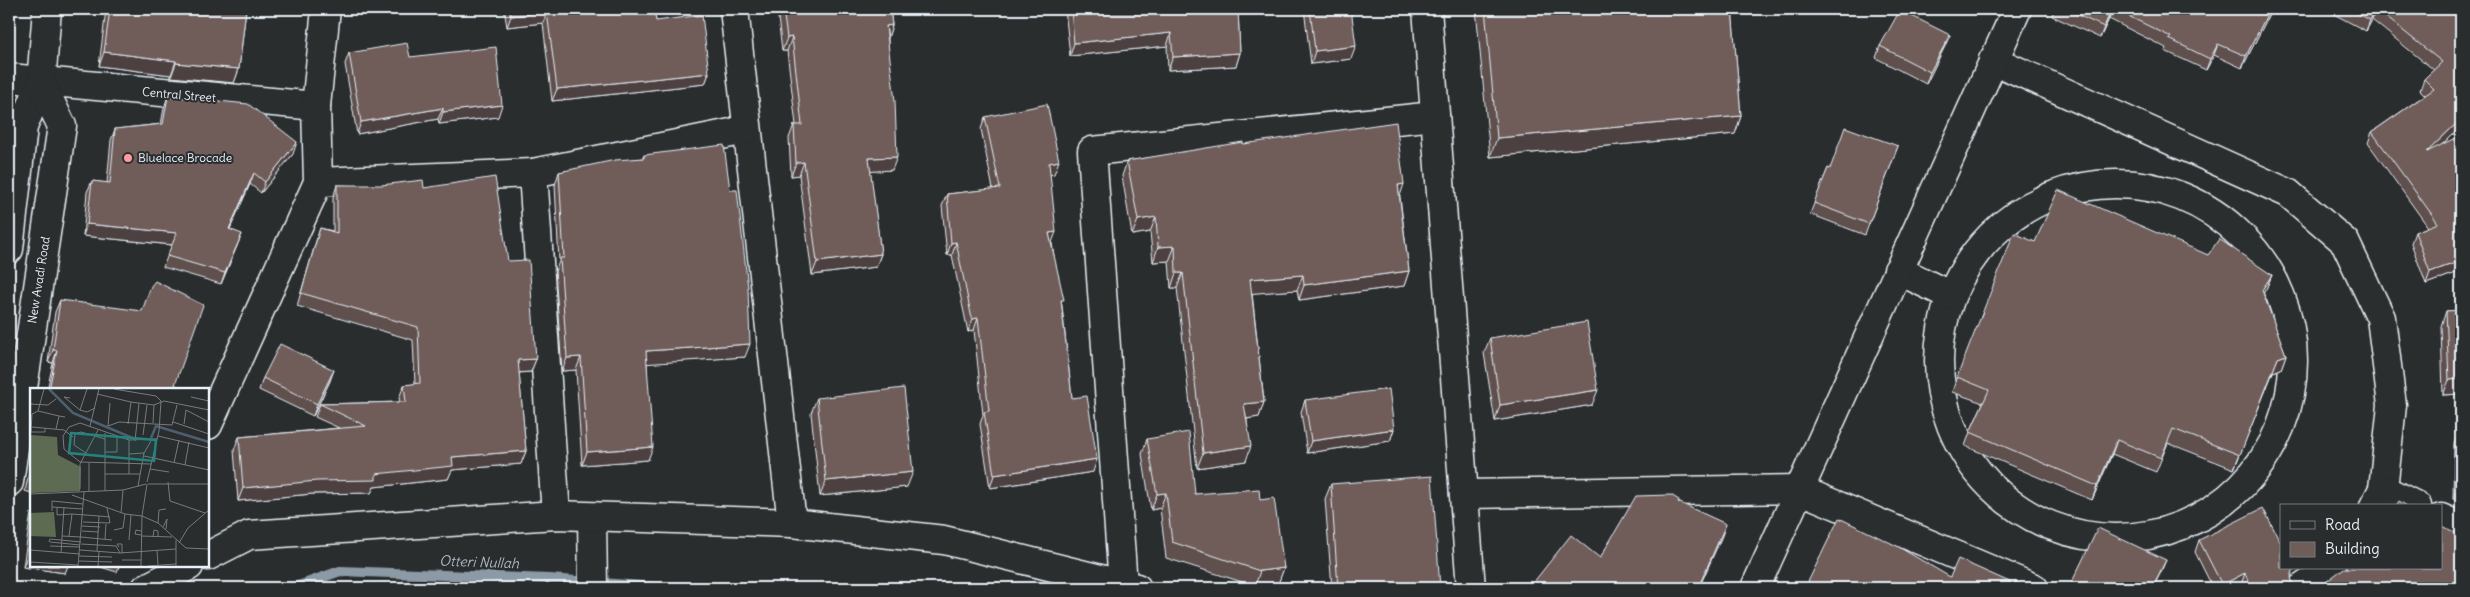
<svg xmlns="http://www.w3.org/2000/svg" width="2470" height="597" font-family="Delius,sans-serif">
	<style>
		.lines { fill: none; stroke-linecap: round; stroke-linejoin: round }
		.stream { stroke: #8c9aa6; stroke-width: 10 }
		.minor-casing { stroke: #e8f1f8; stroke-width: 31 }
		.secondary-casing { stroke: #e8f1f8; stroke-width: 31 }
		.minor { stroke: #2a2d2e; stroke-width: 28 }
		.secondary { stroke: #2a2d2e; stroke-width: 28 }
		.wall { fill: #5f504d; stroke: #e8f1f8 }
		.shaded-wall { fill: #4e413f; stroke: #e8f1f8 }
		.building { fill: #6f5d5a; stroke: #e8f1f8 }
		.poi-dot { fill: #ff9aa2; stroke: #2a2d2e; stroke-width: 2 }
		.labels { text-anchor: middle; stroke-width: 4; stroke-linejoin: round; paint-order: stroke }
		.street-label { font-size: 12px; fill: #e8f1f8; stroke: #2a2d2e }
		.poi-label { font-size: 12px; fill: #e8f1f8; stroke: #2a2d2e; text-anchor: start }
		.water-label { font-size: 14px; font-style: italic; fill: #aab7c2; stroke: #2a2d2e }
		.inset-river { fill: none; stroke: #4e6070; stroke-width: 2.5 }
		.inset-road { fill: none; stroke: #767b7f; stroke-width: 1 }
		.view { fill: #25827c; fill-opacity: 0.15; stroke: #25827c; stroke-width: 2.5 }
		.inset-edge { fill: none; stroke: #e8f1f8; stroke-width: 2.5 }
	</style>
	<rect width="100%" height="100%" fill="#2a2d2e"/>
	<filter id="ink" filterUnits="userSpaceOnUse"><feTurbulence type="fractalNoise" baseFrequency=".02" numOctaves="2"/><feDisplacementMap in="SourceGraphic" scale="10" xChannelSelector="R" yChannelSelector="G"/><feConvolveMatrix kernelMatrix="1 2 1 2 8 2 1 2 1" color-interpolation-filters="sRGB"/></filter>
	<g filter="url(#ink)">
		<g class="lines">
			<polyline class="stream" points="293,588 340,571 550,579 667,588"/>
			<g class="minor-casing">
				<g id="minor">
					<polyline points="734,9 792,523"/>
					<polyline points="1427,9 1471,588"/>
					<polyline points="1993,60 2288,193 2345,242 2381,318 2392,405 2383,489 2374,506"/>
					<polyline points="9,78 316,106"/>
					<polyline points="533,173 556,515"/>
					<polyline points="318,182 533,173 746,130"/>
					<circle cx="2116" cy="361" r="177"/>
					<polyline points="1898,270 1949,295"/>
					<polyline points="208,425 318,182 316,106 326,9"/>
					<polyline points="2383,489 2417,506"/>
					<polyline points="1464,494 1798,489 2034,588"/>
					<polyline points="592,517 593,588"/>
					<polyline points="2441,518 2461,527"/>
					<polyline points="208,556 249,535 556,515 792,523 944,540 1137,588"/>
					<polyline points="1123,585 1092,151 1435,116"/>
					<polyline points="146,588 189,566"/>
					<polyline points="1755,588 2017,9"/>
					<polyline points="2302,588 2332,568"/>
				</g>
			</g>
			<g class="secondary-casing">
				<g id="secondary">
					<polyline points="9,249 23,127 41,83 47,9"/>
					<polyline points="9,482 62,126 41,83"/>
				</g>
			</g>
			<use href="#minor" class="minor"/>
			<use href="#secondary" class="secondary"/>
		</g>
		<g class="wall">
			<polygon points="106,9 246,9 239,69 234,83 171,77 171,75 99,66"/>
			<polygon points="504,9 654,9 656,21 709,73 705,84 552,101 543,23 507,27"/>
			<polygon points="777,9 890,9 892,25 888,38 892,170 870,171 881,254 876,267 812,275 799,175 791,176 789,138 794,125 796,125 787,51 782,51"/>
			<polygon points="1065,9 1238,9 1240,53 1236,66 1168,70 1167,46 1070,56"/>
			<polygon points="1304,9 1351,9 1351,59 1311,64"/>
			<polygon points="1476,9 1732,9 1741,116 1735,134 1490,157"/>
			<polygon points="2054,9 2272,9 2242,68 2214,55 2206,70 2165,51 2166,48 2109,19 2100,38 2052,16"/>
			<polygon points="2326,9 2461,9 2461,126 2443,144 2461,271 2426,284 2411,243 2415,232 2428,227 2368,143 2372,132 2425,95 2420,90 2424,79 2434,70 2372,20 2366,31 2326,10"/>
			<polygon points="1880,46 1945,46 1926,84 1876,58"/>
			<polygon points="349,53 410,57 498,117 439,124 438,119 357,134 345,64"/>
			<polygon points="168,96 293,154 261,193 250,184 230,229 237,246 221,284 163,267 172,245 83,236 87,192 92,181 107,183 111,140 115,129 161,124 164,108"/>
			<polygon points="985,117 1054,174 1050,174 1052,243 1062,306 1072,398 1093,472 990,488 980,424 983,415 974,330 968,332 952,255 947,255 942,206 947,194 993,189 981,129"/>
			<polygon points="1243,144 1400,197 1409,271 1404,286 1299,300 1297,290 1252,293 1264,402 1259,417 1247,419 1246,461 1197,468 1177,288 1171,288 1169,261 1153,262 1150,232 1132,235 1122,176 1127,161"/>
			<polygon points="1898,146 1865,235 1810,214 1828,168 1830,169"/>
			<polygon points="644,155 745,357 647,363 648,460 582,465 576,370 562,371 555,271 559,262 555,185 559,172 643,158"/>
			<polygon points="337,185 424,188 508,261 536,359 531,372 519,373 526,451 521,464 452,470 448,479 374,487 371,493 312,494 238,501 234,450 239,437 339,428 315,417 320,404 400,402 399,398 404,385 415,384 413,340 297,306 316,241 320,228 333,231 333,198"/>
			<polygon points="2035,242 2208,255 2272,275 2266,289 2263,294 2286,355 2281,369 2273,372 2234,469 2168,443 2156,472 2112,454 2092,500 1965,446 1970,432 1983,403 1952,392 1957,377"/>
			<polygon points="60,300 175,385 189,390 47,390 53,363 48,362 55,312"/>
			<polygon points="2461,310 2461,394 2443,395 2441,326 2446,311"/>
			<polygon points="1490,338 1592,405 1495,421 1484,353"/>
			<polygon points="263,378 330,381 313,416 259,390"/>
			<polygon points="817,398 907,487 820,496 811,413"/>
			<polygon points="1305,400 1394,429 1390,441 1307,453 1301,412"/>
			<polygon points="2459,430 2461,430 2461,500 2453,499 2454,444"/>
			<polygon points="1147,439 1195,494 1260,500 1284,568 1278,584 1255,586 1166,558 1160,508 1151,510 1142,454"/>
			<polygon points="31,464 31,493 25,491"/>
			<polygon points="1331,484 1440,588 1332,588 1325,499"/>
			<polygon points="31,513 31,566 65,573 23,567"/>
			<polygon points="2199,540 2291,577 2293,585 2297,588 2242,588 2241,585 2234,588 2213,588 2195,552"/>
			<polygon points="97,566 119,566 117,572"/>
		</g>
		<g class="shaded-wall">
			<polygon points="2113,9 2109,19 2100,38 2104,27"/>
			<polygon points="2270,9 2272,9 2242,68 2246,56"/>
			<polygon points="2376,9 2372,20 2366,31 2370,20"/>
			<polygon points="547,12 543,23 507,27 511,16"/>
			<polygon points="892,25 888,38 886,26"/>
			<polygon points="1171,33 1167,46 1070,56 1074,43"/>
			<polygon points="1950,35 1945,46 1926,84 1930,72"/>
			<polygon points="792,37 787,51 782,51 787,38"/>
			<polygon points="2218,44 2214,55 2206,70 2210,59"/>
			<polygon points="1356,46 1351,59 1311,64 1315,51"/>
			<polygon points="104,52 176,61 171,75 99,66"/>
			<polygon points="1240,53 1236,66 1168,70 1173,57"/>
			<polygon points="176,63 239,69 234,83 171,77"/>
			<polygon points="709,73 705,84 552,101 557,89"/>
			<polygon points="502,105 498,117 439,124 443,112"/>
			<polygon points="443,108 438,119 357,134 361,122"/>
			<polygon points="1741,116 1735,134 1490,157 1497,138"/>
			<polygon points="2461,119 2461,126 2423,163 2427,152"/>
			<polygon points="297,142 293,154 261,193 265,182"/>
			<polygon points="897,157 892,170 864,172 869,158"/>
			<polygon points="1059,161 1054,174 1044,176 1049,163"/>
			<polygon points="804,162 799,175 791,176 796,163"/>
			<polygon points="254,173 250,184 225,240 229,229"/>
			<polygon points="1404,184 1399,199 1398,185"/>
			<polygon points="1156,217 1150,232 1132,235 1138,220"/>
			<polygon points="87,224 177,233 173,245 83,236"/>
			<polygon points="1056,232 1051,245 1049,233"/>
			<polygon points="242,234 237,246 221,284 225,273"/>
			<polygon points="956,242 952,255 947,255 951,243"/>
			<polygon points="1175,246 1169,261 1153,262 1158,247"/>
			<polygon points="881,254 876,267 812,275 817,262"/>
			<polygon points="2461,261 2461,271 2426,284 2430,272"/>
			<polygon points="1409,271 1404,286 1299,300 1304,285"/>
			<polygon points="1176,273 1183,273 1177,288 1171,288"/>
			<polygon points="1303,275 1297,290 1245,294 1250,279"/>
			<polygon points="2272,275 2266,289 2256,304 2262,290"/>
			<polygon points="978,318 974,330 968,332 972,319"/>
			<polygon points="750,344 745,357 642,364 646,351"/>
			<polygon points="53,350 57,350 53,363 48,362"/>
			<polygon points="2286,355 2281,369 2273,372 2234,469 2278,358"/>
			<polygon points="581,357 576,370 562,371 567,358"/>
			<polygon points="536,359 531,372 514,373 518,360"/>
			<polygon points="334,370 330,381 313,416 317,404"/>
			<polygon points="2461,379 2461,394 2443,395 2449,380"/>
			<polygon points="1598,390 1592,405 1495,421 1500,405"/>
			<polygon points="1264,402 1259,417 1239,420 1244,404"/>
			<polygon points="1394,429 1390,441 1307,453 1311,441"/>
			<polygon points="2117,440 2112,454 2092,500 2097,486"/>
			<polygon points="1251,446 1246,461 1197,468 1203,453"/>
			<polygon points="653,447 648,460 582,465 587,452"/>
			<polygon points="526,451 521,464 452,470 448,479 374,487 371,493 312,494 238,501 243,488 376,474 452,457"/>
			<polygon points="1097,459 1093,472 990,488 994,475"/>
			<polygon points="913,472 907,487 820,496 826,481"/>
			<polygon points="2458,485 2461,485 2461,500 2453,499"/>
			<polygon points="1166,493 1160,508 1151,510 1157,494"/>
			<polygon points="1726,524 1722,536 1699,588 1698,588"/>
			<polygon points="28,554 31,555 31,566 68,566 65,573 23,567"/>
			<polygon points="2166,560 2161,572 2153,588 2152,588"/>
			<polygon points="1284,568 1278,584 1255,586 1260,571"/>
			<polygon points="2245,573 2241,585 2234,588 2221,588 2222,585"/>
		</g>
		<g class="building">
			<polygon points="110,9 246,9 239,69 176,63 176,61 104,52"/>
			<polygon points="510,9 654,9 656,21 702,15 709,73 557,89 547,12 511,16"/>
			<polygon points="783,9 890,9 892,25 886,26 895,101 897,157 869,158 881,254 817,262 804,162 796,163 794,125 802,125 792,37 787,38"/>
			<polygon points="1071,9 1238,9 1240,53 1173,57 1171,33 1074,43"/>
			<polygon points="1310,9 1351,9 1356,46 1315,51"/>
			<polygon points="1485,9 1732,9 1741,116 1497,138"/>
			<polygon points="2065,9 2112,9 2104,27"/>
			<polygon points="2114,9 2270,9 2246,56 2218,44 2210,59 2169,39 2171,37"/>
			<polygon points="2349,9 2376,9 2370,20"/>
			<polygon points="2376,9 2461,9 2461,119 2427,152 2461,135 2461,261 2430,272 2415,232 2438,223 2372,132 2434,89 2424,79 2442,62"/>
			<polygon points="1900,10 1950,35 1930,72 1880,46"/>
			<polygon points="407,43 410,57 496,47 502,105 443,112 443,108 361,122 349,53"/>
			<polygon points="9,77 11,78 9,113"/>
			<polygon points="168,96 248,104 297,142 265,182 254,173 229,229 242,234 225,273 167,256 177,233 87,224 92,181 110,183 115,129 163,124"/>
			<polygon points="1047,104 1059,161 1049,163 1056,232 1049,233 1064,300 1061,300 1072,398 1087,396 1097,459 994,475 984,412 989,411 978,318 972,319 956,242 951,243 947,194 1000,188 985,117"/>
			<polygon points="1396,122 1404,184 1398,185 1409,271 1304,285 1303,275 1250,279 1264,402 1244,404 1251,446 1203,453 1183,273 1176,273 1175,246 1158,247 1156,217 1138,220 1127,161 1243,142 1243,144"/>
			<polygon points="1845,127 1898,146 1869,224 1814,203 1828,168 1830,169"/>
			<polygon points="724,145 730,190 737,190 748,288 750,344 646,351 653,447 587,452 581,357 567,358 560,258 564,258 559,172 615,160 644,158 644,155"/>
			<polygon points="495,177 508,261 529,260 536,359 518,360 526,451 452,457 453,466 376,474 376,480 317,481 243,488 239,437 366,426 320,404 406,402 404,385 420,383 418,327 301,293 320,228 337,233 337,185 381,185 423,180 424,188"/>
			<polygon points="2058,190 2208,255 2219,239 2272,275 2262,290 2286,355 2278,358 2240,455 2173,429 2161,458 2117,440 2097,486 1970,432 1989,390 1957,377 2014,233 2035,242"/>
			<polygon points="155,281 203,305 175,385 189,390 49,390 57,350 53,350 60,300 142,311 151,286"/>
			<polygon points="2461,310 2461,379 2449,380 2446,311"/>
			<polygon points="1587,322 1598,390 1500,405 1490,338"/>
			<polygon points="280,344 334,370 317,404 263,378"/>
			<polygon points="904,388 913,472 826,481 817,398"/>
			<polygon points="1389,389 1394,429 1311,441 1305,400"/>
			<polygon points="2459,430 2461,430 2461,485 2458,485"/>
			<polygon points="1189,432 1195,494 1259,489 1260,500 1274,498 1284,568 1260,571 1172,542 1166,493 1157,494 1147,439"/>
			<polygon points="1432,476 1440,588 1338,588 1331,484"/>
			<polygon points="1671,495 1679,500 1678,502 1726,524 1698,588 1529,588 1571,535 1600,558 1636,496"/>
			<polygon points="2399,501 2407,506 2396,506"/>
			<polygon points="2263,508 2281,543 2281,568 2294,568 2291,577 2293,585 2297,588 2251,588 2245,573 2222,585 2199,540"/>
			<polygon points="1839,518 1897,546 1950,577 1958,559 2014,584 2015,582 2031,588 1805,588"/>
			<polygon points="2441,525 2461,536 2461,588 2318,588 2344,568 2441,568"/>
			<polygon points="2098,528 2166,560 2152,588 2069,588"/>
			<polygon points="31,530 31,555 28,554"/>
			<polygon points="548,586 548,588 502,588"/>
		</g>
	</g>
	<circle class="poi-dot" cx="128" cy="158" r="5"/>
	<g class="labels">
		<g class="street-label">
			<text transform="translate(179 95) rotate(5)" y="4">Central Street</text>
			<text transform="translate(39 280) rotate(-81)" y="4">New Avadi Road</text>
		</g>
		<g class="poi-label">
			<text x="138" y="162">Bluelace Brocade</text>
		</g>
		<g class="water-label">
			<text transform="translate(479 562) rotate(2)" y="5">Otteri Nullah</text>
		</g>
	</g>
	<g transform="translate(30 388)">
		<rect width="179" height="179" fill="#2a2d2e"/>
		<path d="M1,47L27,49L28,67L51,79L50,103L0,105ZM24,124L26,149L0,148V125Z" fill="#5e6b53"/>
		<path class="inset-river" d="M19,1L43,25L105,51M121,50L126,38L179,54"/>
		<path class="inset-road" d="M84,1L126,8L131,13L129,43L117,94M67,6L101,14L124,17L134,13L179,22M161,9L179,13M40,10L34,9L50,22L57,24L65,20M0,16L18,17L26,11M50,22L57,1M8,23L14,1M143,34L179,46M123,35L124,17M98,36L101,14M154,36L156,22L179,34M60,38L69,1M78,38L89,34L142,37L147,17M78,38L80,15M2,39L34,42L43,49M15,40V44H1L2,26L8,23L29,28M26,41L29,28L35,29M113,47L117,17M128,48L179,60M99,52V86M105,53L109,15M75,64H87V49M56,65L44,57L45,46L51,44L75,51M99,66L114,65M114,68L179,82M59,75V104M144,75L149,52M121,76L50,74L34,61L33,48L39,39L50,35L99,52L127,51M155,77L159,54M120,81L139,84M75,86H110M138,94L140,113L175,125M118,96H179M108,98L114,65L121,53M50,101V76L68,42M75,103V45M0,106L93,102L116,96M42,107L95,126L112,128M22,119L53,121M27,119V127L42,126M22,123V113L53,116M91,125L93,102M112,128L128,135L156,160L179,161M53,134L80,135L77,120M128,135L129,122L136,121M52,138L70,139M133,139L137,131L136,141M84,142L93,140L95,126M52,143L69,144M111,147L105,146L106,142L111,143M32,148L51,149M39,148L42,126L69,128M111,148L142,149M51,149L82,152M123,149L124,142L128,143V149M75,151L76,136M99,152L101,127M146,152V178M19,154L20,151L51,154M20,154L50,157M149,155L158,140L179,122M51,156L86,158L90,165M20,158L50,159M89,159L87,156H92V165M0,162L50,166M50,162L90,165L146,161M127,162L128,177M67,163L69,128L80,129M31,165L34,119M49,168L82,169M92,172H111M49,173L82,174M0,174L48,177M48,178L54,104M68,178L69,163M111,178L112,128L117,96M118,178L146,176"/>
		<path class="view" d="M41,45L126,52L124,73L39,65Z"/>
		<rect width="179" height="179" class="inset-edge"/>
	</g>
	<rect width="2470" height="597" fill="none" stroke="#2a2d2e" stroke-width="30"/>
	<rect x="15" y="15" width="2440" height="567" fill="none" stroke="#e8f1f8" stroke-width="2" filter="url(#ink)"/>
	<rect x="2280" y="504" width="162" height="65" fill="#2a2d2e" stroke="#767b7f"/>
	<rect x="2290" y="521" width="25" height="8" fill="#2a2d2e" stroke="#767b7f"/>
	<text x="2325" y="530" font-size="15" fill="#e8f1f8">Road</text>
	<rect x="2290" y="542" width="25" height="15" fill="#6f5d5a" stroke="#767b7f"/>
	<text x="2325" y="554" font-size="15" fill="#e8f1f8">Building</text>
</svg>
